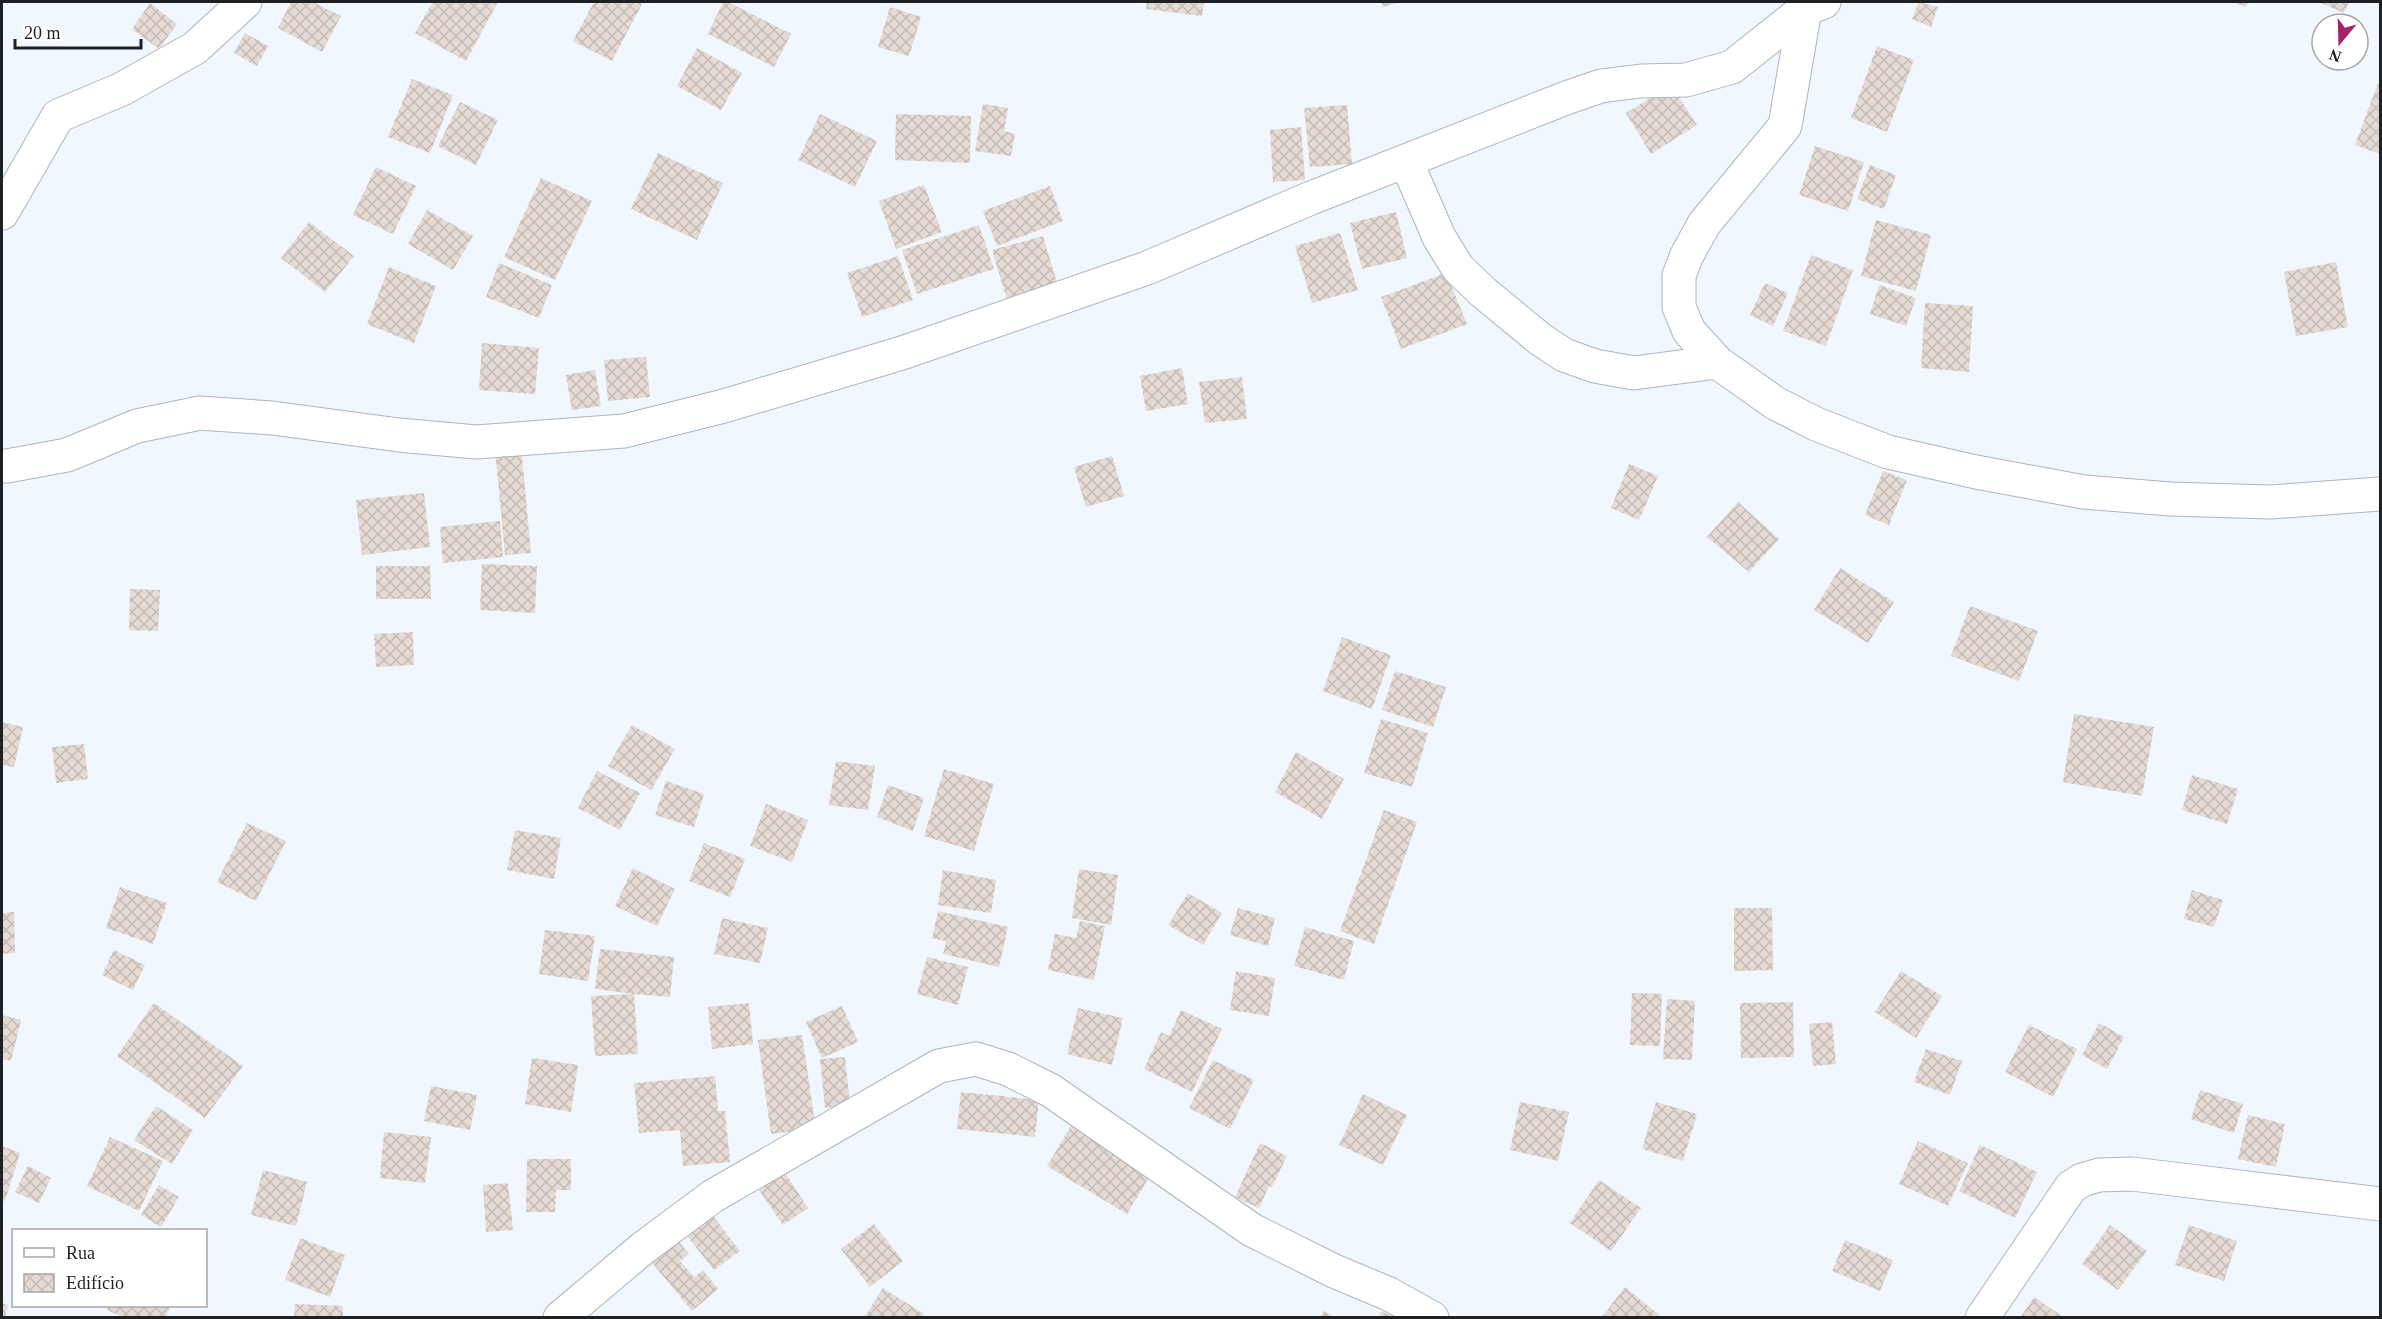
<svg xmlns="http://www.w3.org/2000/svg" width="2382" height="1319" font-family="Georgia,serif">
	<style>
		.building { fill: url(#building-cross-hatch) }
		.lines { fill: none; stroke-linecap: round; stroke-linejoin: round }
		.street-casing { stroke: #acb5bd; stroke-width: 35 }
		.street { stroke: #fff; stroke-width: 33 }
	</style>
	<defs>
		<pattern id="building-cross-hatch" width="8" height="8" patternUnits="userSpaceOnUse" patternTransform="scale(1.5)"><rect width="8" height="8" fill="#e6dbd4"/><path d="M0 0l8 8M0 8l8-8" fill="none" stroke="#c5bcb6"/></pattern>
	</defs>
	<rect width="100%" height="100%" fill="#f0f7fe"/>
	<g class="building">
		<polygon points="291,2 313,2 341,16 322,52 278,28"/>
		<polygon points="433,2 498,2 466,61 415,33"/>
		<polygon points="594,2 643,2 612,61 573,41"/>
		<polygon points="723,2 728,2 791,34 774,67 708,34"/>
		<polygon points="1147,2 1204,2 1202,16 1146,9"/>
		<polygon points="1381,2 1400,2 1383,7"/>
		<polygon points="1919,2 1938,7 1931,27 1912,19"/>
		<polygon points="2232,2 2248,2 2246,7"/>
		<polygon points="2318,2 2349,2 2344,13"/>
		<polygon points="150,3 177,24 159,49 132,29"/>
		<polygon points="890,7 921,17 909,56 878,47"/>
		<polygon points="245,33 268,46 257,66 234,53"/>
		<polygon points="1877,46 1914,60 1887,132 1851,118"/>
		<polygon points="697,48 742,73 721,110 677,86"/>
		<polygon points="412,79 453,95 430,153 388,137"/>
		<polygon points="2378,83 2380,84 2380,154 2355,145"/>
		<polygon points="1671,85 1697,125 1651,154 1626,113"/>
		<polygon points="460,102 498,120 476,165 438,146"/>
		<polygon points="983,104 1008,108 1004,131 1015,134 1011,156 975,151"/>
		<polygon points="1347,105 1352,164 1310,167 1304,108"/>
		<polygon points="820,114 877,141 855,187 798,160"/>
		<polygon points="896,114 971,116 970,163 895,160"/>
		<polygon points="1301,127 1305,180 1273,182 1270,130"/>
		<polygon points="1815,146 1864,162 1848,211 1799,195"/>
		<polygon points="658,153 723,183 697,240 631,209"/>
		<polygon points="1870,165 1896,175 1884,209 1857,199"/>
		<polygon points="376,167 416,186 393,234 353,215"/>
		<polygon points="541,178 592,201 555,280 504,257"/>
		<polygon points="924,185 942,232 896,249 879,201"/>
		<polygon points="1050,186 1063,221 997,246 983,211"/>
		<polygon points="427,210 473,236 453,270 408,244"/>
		<polygon points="1396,212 1407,258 1362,269 1350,223"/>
		<polygon points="1876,220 1931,235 1916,291 1861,276"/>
		<polygon points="309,222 354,256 325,292 281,258"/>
		<polygon points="979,225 994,269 917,294 902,250"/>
		<polygon points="1340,233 1358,290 1312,303 1295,246"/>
		<polygon points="1043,236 1061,296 1010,310 992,250"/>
		<polygon points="1811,255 1853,270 1826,346 1783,331"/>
		<polygon points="898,256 913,300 862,317 847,273"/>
		<polygon points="2336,262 2348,327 2296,336 2284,272"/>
		<polygon points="499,263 552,285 539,318 486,297"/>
		<polygon points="389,267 436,286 414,343 367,324"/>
		<polygon points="1446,273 1467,324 1401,349 1381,297"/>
		<polygon points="1765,283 1788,293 1773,326 1750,315"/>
		<polygon points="1879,285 1916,298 1906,326 1870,314"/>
		<polygon points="1925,303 1973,306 1969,372 1921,368"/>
		<polygon points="482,343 539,348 535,394 479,390"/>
		<polygon points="646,357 650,397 608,401 604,360"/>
		<polygon points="1182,368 1188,404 1146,411 1140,376"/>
		<polygon points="595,370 601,406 572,410 566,375"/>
		<polygon points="1242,377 1247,419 1205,423 1199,382"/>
		<polygon points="521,446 531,553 505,555 495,448"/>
		<polygon points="1112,456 1124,496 1086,507 1074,467"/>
		<polygon points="1629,464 1658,476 1639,520 1611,508"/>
		<polygon points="1883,471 1907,480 1889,525 1865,515"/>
		<polygon points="424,493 430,547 362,555 356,500"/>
		<polygon points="1738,502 1779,539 1749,572 1707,537"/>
		<polygon points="500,521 503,557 443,563 440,527"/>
		<polygon points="482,564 537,566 535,613 480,610"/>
		<polygon points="376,566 430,566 431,599 376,599"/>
		<polygon points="1840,568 1894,602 1868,643 1814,610"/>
		<polygon points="130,589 160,590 158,631 129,630"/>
		<polygon points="1970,606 2038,631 2019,681 1951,656"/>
		<polygon points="413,632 414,665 376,667 374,634"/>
		<polygon points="1342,637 1391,655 1372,709 1323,691"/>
		<polygon points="1395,671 1446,687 1433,727 1382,710"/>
		<polygon points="2074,714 2154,727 2142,796 2063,782"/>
		<polygon points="1381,719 1428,733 1412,787 1364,773"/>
		<polygon points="2,722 23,727 14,767 2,765"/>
		<polygon points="632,725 675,749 651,790 608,766"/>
		<polygon points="84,744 88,779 56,783 52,747"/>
		<polygon points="1296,752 1344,779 1322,819 1275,792"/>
		<polygon points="836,761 875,766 868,810 829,805"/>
		<polygon points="944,769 994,784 974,851 924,836"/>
		<polygon points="597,771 640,793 620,830 578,808"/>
		<polygon points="2192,775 2238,789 2227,824 2182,810"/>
		<polygon points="666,781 704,794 694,827 655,815"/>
		<polygon points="888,785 924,798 913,831 877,817"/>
		<polygon points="766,804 808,820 792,862 750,846"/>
		<polygon points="1384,810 1417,822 1374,944 1340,931"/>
		<polygon points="247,823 286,841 256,901 217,882"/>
		<polygon points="515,830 561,838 554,879 507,870"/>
		<polygon points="704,843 745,859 730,897 689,881"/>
		<polygon points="633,868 675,889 657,926 615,906"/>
		<polygon points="1079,869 1118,875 1111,925 1072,918"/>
		<polygon points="943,870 996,880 991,913 938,905"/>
		<polygon points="120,887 167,903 153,944 106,928"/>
		<polygon points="2192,890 2223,900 2214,927 2184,919"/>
		<polygon points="1188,893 1222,913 1203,945 1168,925"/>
		<polygon points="1238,908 1275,918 1268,946 1230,935"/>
		<polygon points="1734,908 1772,908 1773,970 1734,971"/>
		<polygon points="938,911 1008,927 999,967 943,954 946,941 932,938"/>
		<polygon points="14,912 15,953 2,954 2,913"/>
		<polygon points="722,918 768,928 760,963 714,954"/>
		<polygon points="1080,921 1105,926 1094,980 1048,970 1055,934 1076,938"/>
		<polygon points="1305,927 1354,941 1344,980 1294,966"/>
		<polygon points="545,930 595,936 588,981 539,974"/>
		<polygon points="600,949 674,957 670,997 634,994 638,1054 595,1056 591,996 634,994 595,989"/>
		<polygon points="114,950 145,965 133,990 102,975"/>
		<polygon points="927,957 968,967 958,1005 917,994"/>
		<polygon points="1236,971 1275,978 1269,1016 1230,1010"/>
		<polygon points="1901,971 1942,996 1916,1038 1875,1012"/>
		<polygon points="1632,993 1662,994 1660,1046 1630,1045"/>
		<polygon points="1667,999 1695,1001 1692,1060 1663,1059"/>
		<polygon points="1793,1002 1794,1057 1741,1058 1740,1003"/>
		<polygon points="154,1003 243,1066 205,1118 117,1056"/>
		<polygon points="749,1003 753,1044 712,1049 708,1007"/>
		<polygon points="842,1006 858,1042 822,1058 806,1022"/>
		<polygon points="1078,1008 1123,1018 1112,1065 1067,1054"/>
		<polygon points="1181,1010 1222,1029 1192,1092 1144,1069 1161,1032 1169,1036"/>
		<polygon points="2,1015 21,1020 11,1061 2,1059"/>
		<polygon points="1832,1022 1836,1064 1813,1066 1809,1024"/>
		<polygon points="2099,1023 2124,1037 2107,1069 2082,1055"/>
		<polygon points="2029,1025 2077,1049 2053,1097 2005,1072"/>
		<polygon points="802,1035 816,1129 771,1134 758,1040"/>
		<polygon points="1926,1049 1962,1061 1950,1095 1914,1082"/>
		<polygon points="845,1057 850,1105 825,1108 820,1059"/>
		<polygon points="532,1058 578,1065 571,1112 525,1104"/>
		<polygon points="1213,1060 1254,1080 1230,1129 1189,1108"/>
		<polygon points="715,1076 718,1111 725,1111 730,1162 683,1166 680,1130 639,1133 634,1083"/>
		<polygon points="431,1086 477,1095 470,1130 424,1121"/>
		<polygon points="2200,1090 2243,1104 2234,1133 2191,1119"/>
		<polygon points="961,1092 1039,1100 1035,1137 957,1129"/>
		<polygon points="1363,1094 1407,1115 1383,1165 1339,1145"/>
		<polygon points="1520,1102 1569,1112 1558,1161 1510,1150"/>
		<polygon points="1656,1102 1697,1114 1683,1161 1642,1149"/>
		<polygon points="156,1106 193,1130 172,1164 134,1140"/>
		<polygon points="2248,1115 2285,1124 2276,1167 2238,1159"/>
		<polygon points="1071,1126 1151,1174 1127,1214 1047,1166"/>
		<polygon points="384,1132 431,1137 425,1183 380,1178"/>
		<polygon points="110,1137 163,1161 139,1211 87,1186"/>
		<polygon points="1918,1141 1968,1163 1948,1206 1899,1184"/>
		<polygon points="1260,1143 1287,1156 1272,1187 1269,1186 1259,1208 1235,1197"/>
		<polygon points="1980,1145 2037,1172 2015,1218 1959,1191"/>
		<polygon points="2,1146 20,1153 5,1201 2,1200"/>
		<polygon points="527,1159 571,1159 571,1190 556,1190 555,1212 526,1212"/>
		<polygon points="28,1166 51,1178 39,1203 15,1192"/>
		<polygon points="263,1170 307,1182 296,1226 251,1215"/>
		<polygon points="785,1173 808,1208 783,1225 759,1190"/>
		<polygon points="1599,1180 1641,1208 1611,1251 1570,1223"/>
		<polygon points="508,1183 513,1230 486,1232 483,1185"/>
		<polygon points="159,1185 179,1197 161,1227 141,1215"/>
		<polygon points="713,1216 740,1251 714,1270 687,1236"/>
		<polygon points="874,1224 903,1261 870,1287 841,1249"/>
		<polygon points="2110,1225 2147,1251 2118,1290 2082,1264"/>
		<polygon points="2189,1225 2237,1241 2224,1281 2175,1265"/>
		<polygon points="675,1237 689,1254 680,1261 694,1277 703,1270 718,1289 692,1311 649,1259"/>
		<polygon points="300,1238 345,1255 330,1297 285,1280"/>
		<polygon points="1845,1240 1893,1260 1880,1291 1832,1271"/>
		<polygon points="1625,1287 1663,1318 1601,1318"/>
		<polygon points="883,1288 924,1314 922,1318 864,1318"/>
		<polygon points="2034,1297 2065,1318 2020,1318"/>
		<polygon points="2,1303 8,1305 5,1318 2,1318"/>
		<polygon points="295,1304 343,1306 343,1318 294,1318"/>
		<polygon points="108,1306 170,1306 166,1318 125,1318 107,1310"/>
		<polygon points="1323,1311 1337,1318 1320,1318"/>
		<polygon points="1381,1311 1395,1318 1378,1318"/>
	</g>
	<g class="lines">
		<g class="street-casing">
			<g id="street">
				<polyline points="1805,9 1785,126 1704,224 1686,257 1679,276 1679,307 1689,331 1717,362 1775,403 1816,424 1888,452 1976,472 2084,492 2170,499 2270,502 2380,494"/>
				<polyline points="1406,161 1439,237 1458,268 1483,292 1540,339 1564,355 1595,366 1634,373 1717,362"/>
				<polyline points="2,213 58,116 122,89 195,48 245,2"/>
				<polyline points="2,466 7,466 67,455 137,426 200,413 272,418 399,435 476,442 624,431 724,406 902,353 1147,268 1311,198 1566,98 1601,86 1641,81 1686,80 1732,67 1805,9 1824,2"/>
				<polyline points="560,1318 643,1248 713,1196 939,1066 976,1059 1008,1069 1050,1090 1252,1230 1334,1271 1389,1294 1432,1318"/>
				<polyline points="1982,1318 2071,1187 2082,1180 2099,1175 2132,1174 2380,1204"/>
			</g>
		</g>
		<use href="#street" class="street"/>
	</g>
	<rect width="2382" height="1319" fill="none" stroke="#1e2124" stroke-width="6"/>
	<rect x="12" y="1229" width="195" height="78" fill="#ffffff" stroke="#a5a6a7" stroke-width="1.5"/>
	<rect x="24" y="1248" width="30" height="9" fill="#ffffff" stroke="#a5a6a7" stroke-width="1.5"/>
	<text x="66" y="1259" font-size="18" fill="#1e2124">Rua</text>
	<rect x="24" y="1274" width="30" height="18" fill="url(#building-cross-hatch)" stroke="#a5a6a7" stroke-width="1.5"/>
	<text x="66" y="1289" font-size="18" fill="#1e2124">Edifício</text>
	<g transform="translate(2340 42) rotate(199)"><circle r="28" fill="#ffffff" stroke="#a5a6a7" stroke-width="1.5"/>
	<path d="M0-4.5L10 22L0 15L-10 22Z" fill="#a82067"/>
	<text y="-9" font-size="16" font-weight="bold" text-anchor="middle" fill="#1e2124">N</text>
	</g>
	<path d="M15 39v9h126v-9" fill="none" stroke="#1e2124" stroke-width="3"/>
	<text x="24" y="39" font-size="18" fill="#1e2124" stroke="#ffffff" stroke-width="4.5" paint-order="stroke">20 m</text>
</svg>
